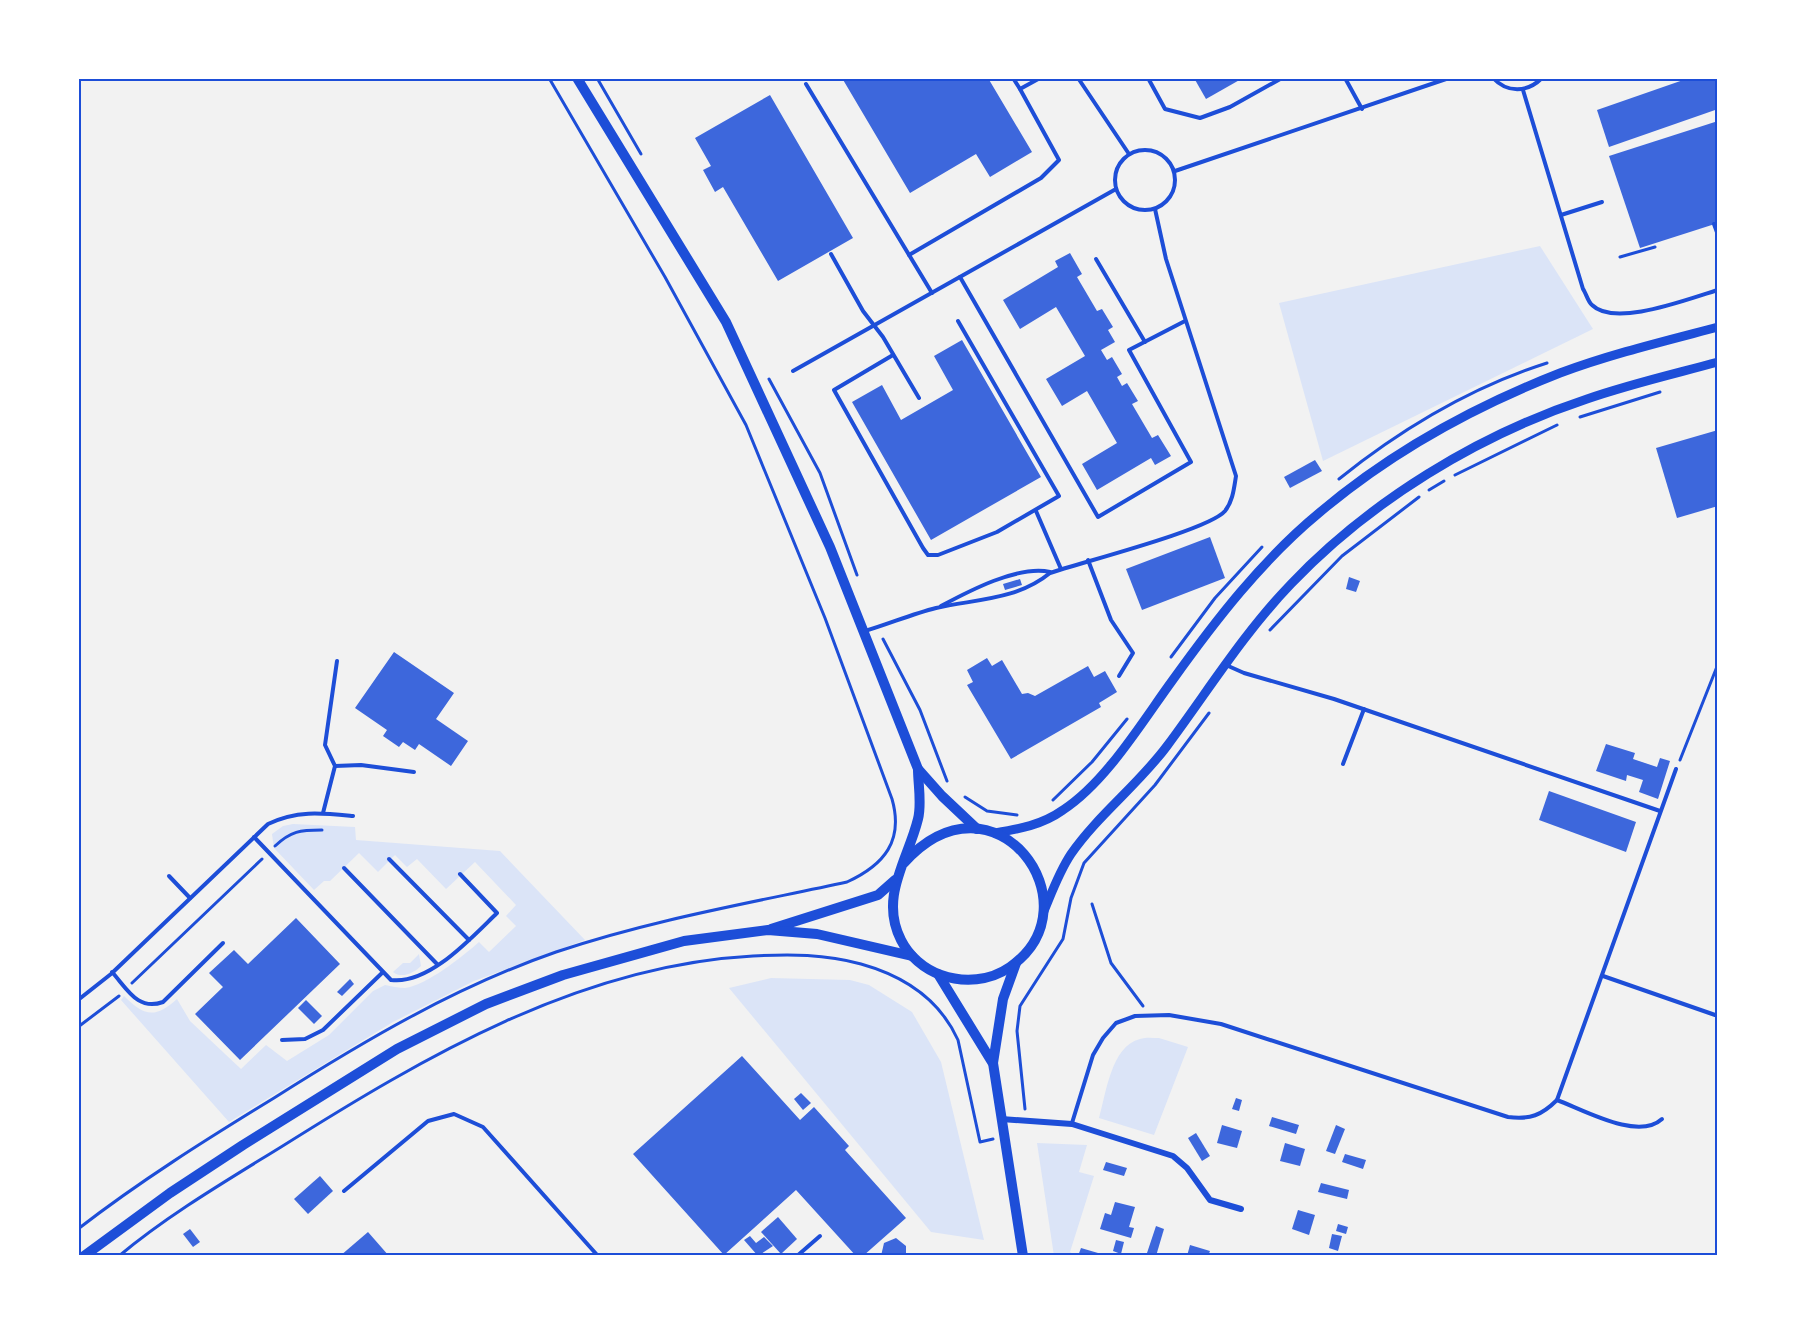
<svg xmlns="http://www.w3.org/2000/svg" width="1796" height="1334" font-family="'IBM Plex Serif',serif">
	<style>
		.green { fill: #dbe4f7 }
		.building { fill: #3d67dc }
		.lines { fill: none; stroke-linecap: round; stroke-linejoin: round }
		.path { stroke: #1d4ed8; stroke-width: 3 }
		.service { stroke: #1d4ed8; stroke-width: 4 }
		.minor { stroke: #1d4ed8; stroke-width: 6 }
		.tertiary { stroke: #1d4ed8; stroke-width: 9 }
		.secondary { stroke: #1d4ed8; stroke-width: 10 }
		.neatline { fill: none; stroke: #1d4ed8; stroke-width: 2 }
	</style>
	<rect width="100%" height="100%" fill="#f2f2f2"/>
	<g class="green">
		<polygon points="1540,246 1593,329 1323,461 1279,303"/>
		<path d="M293,824L355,827L356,840L500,851L585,940L474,981L393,1022L229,1122L121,1000L124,996C144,1016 155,1019 177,999L190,1021L241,1069L266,1045L287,1061L329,1035L373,991L385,985C391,986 399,988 405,988C427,985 462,957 479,942L489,952L516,926L506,916L516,905L475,862L446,889L417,859L407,867L395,855L378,872L359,853L330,881H324L314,890L274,848L272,834L283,826Z"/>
		<path d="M419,954L421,966C414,973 402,979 393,972L403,963H410Z"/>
		<polygon points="771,978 850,980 869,985 912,1012 941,1062 984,1240 931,1232 729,988"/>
		<path d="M1159,1038L1188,1047L1154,1135L1099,1118C1106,1094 1111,1046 1140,1039C1146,1037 1153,1038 1159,1038Z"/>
		<polygon points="1037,1143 1087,1145 1079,1172 1094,1176 1070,1252 1076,1256 1054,1256"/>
	</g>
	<g class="building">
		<polygon points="842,78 988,78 1032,152 990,177 976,154 910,193"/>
		<polygon points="1194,78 1243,78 1206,99"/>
		<polygon points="1689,78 1718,78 1718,109 1609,147 1597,110"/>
		<polygon points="770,95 853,238 778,281 723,187 715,192 703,170 711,166 695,138"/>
		<polygon points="1718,121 1718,223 1640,248 1609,156"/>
		<polygon points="1070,253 1082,274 1077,277 1097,311 1102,309 1113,327 1108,330 1115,342 1101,350 1107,360 1112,357 1122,374 1117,377 1122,386 1127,383 1138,401 1132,404 1152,438 1158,435 1171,456 1155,465 1151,458 1097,490 1082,464 1117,443 1087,391 1062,406 1046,379 1085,356 1056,307 1020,329 1003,300 1058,267 1055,261"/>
		<polygon points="962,340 1041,477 931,540 852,402 882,385 901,420 953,390 934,356"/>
		<polygon points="1718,430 1718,506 1677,518 1656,448"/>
		<polygon points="1315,460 1322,471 1290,488 1284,477"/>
		<polygon points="1210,537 1225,578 1142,610 1126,569"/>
		<polygon points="1349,577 1360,581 1356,592 1346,589"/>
		<polygon points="1020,579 1022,585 1005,590 1003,584"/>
		<polygon points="394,652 454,693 436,719 468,741 451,766 419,744 415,750 403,742 399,747 383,736 387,730 355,708"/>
		<polygon points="987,658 992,666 1002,660 1022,694 1028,693 1035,696 1088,666 1094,677 1105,671 1117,692 1099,703 1101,707 1011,759 967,685 973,682 967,670"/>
		<polygon points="1606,744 1635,753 1633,759 1657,767 1660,758 1670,761 1658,799 1639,792 1643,780 1627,775 1626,781 1596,771"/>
		<polygon points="1549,791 1636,822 1626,852 1539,820"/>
		<polygon points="296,918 340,964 240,1060 195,1014 223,987 209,973 234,950 248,964"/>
		<polygon points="350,979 354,984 342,996 337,992"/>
		<polygon points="306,1000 322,1016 314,1024 298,1008"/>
		<polygon points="742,1056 800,1120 814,1107 849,1146 845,1150 906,1218 863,1256 856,1256 796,1190 724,1255 633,1154"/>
		<polygon points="801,1093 811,1103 803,1110 794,1099"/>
		<polygon points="1236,1098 1242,1100 1239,1111 1232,1109"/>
		<polygon points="1272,1117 1299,1125 1296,1134 1269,1126"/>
		<polygon points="1222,1125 1242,1131 1237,1148 1217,1143"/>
		<polygon points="1336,1125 1345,1129 1335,1154 1326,1151"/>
		<polygon points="1196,1133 1210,1156 1202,1161 1188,1138"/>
		<polygon points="1285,1143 1305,1149 1300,1166 1280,1161"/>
		<polygon points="1345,1154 1366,1160 1363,1169 1342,1162"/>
		<polygon points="1106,1162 1127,1168 1124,1176 1103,1170"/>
		<polygon points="320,1176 333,1191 308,1214 294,1199"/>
		<polygon points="1321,1183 1349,1190 1347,1199 1318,1192"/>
		<polygon points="1115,1202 1135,1207 1129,1227 1134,1228 1131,1238 1100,1229 1105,1213 1111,1215"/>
		<polygon points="1298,1210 1315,1215 1309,1235 1292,1229"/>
		<polygon points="778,1217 797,1239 781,1254 761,1232"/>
		<polygon points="1338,1224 1348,1227 1346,1234 1336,1231"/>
		<polygon points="1156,1226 1164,1229 1156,1256 1147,1253"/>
		<polygon points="190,1229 200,1242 193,1247 183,1234"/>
		<polygon points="368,1232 389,1256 340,1256"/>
		<polygon points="1332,1234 1342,1236 1338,1251 1329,1248"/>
		<polygon points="750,1236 756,1243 764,1237 773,1246 758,1256 744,1240"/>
		<polygon points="896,1238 906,1246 906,1256 881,1256 884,1243"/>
		<polygon points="1116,1240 1124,1242 1121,1254 1113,1251"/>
		<polygon points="1190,1245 1210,1251 1208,1256 1187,1256"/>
		<polygon points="1081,1248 1098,1253 1097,1256 1078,1256"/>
	</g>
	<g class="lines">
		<g class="path">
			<polyline points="597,78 641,154"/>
			<polyline points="1620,257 1655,247"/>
			<polyline points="769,379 820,473 857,575"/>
			<polyline points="1580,417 1660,392"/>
			<polyline points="1455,475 1557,425"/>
			<path d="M1339,479C1400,430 1472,387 1547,363"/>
			<polyline points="1429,490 1444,481"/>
			<polyline points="1270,630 1342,556 1419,497"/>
			<polyline points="883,639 920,710 947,781"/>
			<polyline points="1171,657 1215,598 1262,547"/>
			<polyline points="1680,760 1718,664"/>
			<polyline points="965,797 987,811 1017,815"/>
			<polyline points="1053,800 1092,762 1127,719"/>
			<path d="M275,846C291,831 300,830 322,830"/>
			<polyline points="1092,904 1111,963 1143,1006"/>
			<polyline points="132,983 262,859"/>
			<polyline points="78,1027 119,996"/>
			<polyline points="1025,1109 1017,1031 1020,1006 1063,939 1071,898 1084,863 1155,785 1209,713"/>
			<path d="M78,1229C140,1181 207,1139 274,1098C364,1041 455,987 556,952C651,920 750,903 847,882C884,865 904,841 892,799L825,618L746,425L665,277L549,78"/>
			<path d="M119,1256C168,1215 226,1181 281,1147C424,1057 580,965 753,956C790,954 825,954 861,964C904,976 939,998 958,1040L980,1142L993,1139"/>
		</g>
		<g class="service">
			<polyline points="1013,78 1020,89"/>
			<polyline points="1078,78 1129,154"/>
			<polyline points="1148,78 1165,109 1200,118 1230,107 1282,78"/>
			<polyline points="1345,78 1362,109"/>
			<path d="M1493,78C1507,93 1527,93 1542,78"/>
			<polyline points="806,84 932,293"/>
			<path d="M1523,90L1583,289C1586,293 1588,302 1592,305C1615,328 1690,298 1718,290"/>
			<circle cx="1145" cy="180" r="30"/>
			<polyline points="1175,171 1449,78"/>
			<polyline points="1561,215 1602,202"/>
			<polyline points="1714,224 1718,235"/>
			<polyline points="831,254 863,311 883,337 919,398"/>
			<polyline points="909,255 1041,178 1059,160 1020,89 1040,78"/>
			<polyline points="1096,259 1145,342"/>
			<polyline points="960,277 1098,517 1191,462 1129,350 1185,321"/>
			<polyline points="893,355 834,390 923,548 928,555 938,555 997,532 1059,496 958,321"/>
			<polyline points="793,371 1116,189"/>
			<polyline points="1036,511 1061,569"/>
			<polyline points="1088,560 1111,620 1133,653 1119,676"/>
			<path d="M941,606C969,591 1018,565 1050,572"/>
			<path d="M865,631C889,624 912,614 936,608C976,599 1017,600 1050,573C1082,562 1209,530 1225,511C1233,501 1234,488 1236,476L1166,259L1155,209"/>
			<polyline points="1226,665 1244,673 1334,699 1660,811"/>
			<polyline points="1343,764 1364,709"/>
			<polyline points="335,766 361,765 414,772"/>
			<polyline points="323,813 335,766 325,745 337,661"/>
			<path d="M254,837L391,980C429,985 471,938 497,913L460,874"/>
			<polyline points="389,859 469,940"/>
			<polyline points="344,868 437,964"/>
			<polyline points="169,876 190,898"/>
			<path d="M112,972C128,990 138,1011 163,1002L223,943"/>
			<polyline points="1603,976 1718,1016"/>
			<path d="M78,1000L111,974L268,824C297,810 322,813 353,816"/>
			<polyline points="282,1040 305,1039 323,1030 382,973"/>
			<path d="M1557,1100C1584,1110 1638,1141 1662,1119"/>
			<path d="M1072,1123L1093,1055L1103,1038L1116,1023L1135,1016L1169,1015L1221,1024L1508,1117C1530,1120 1542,1115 1557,1100L1676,769"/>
			<polyline points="344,1191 428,1121 454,1114 483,1127 598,1256"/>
			<polyline points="797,1256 820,1236"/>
		</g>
		<polyline class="minor" points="1001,1119 1072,1124 1173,1156 1187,1168 1210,1200 1241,1209"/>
		<g class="tertiary">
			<path d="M995,833C1019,829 1042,825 1063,810C1106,782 1142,722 1172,681C1215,621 1262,560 1319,513C1391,452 1473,407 1560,373C1611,354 1665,341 1718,327"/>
			<path d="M1044,911C1052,892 1059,872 1071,854C1097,816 1139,784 1167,746C1208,691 1243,634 1291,584C1370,501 1478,435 1587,399C1630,384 1674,374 1718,362"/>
		</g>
		<g class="secondary">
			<polyline points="577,78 726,322 830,547 918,769 942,796 977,829"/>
			<path d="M904,863C994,763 1099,905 1010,967C990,981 964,983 941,975C924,969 909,956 901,940C879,897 908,860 918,819C922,804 918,784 918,769"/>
			<polyline points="771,929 878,895 895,880"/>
			<polyline points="1016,963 1003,999 993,1063 1023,1256"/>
			<polyline points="938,974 992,1062"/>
			<polyline points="84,1256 170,1193 243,1145 397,1049 486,1004 563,975 684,941 768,930 817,934 912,956"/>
		</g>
	</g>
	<rect width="1796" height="1334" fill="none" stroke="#ffffff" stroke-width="159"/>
	<rect x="80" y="80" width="1636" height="1174" class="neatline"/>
</svg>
